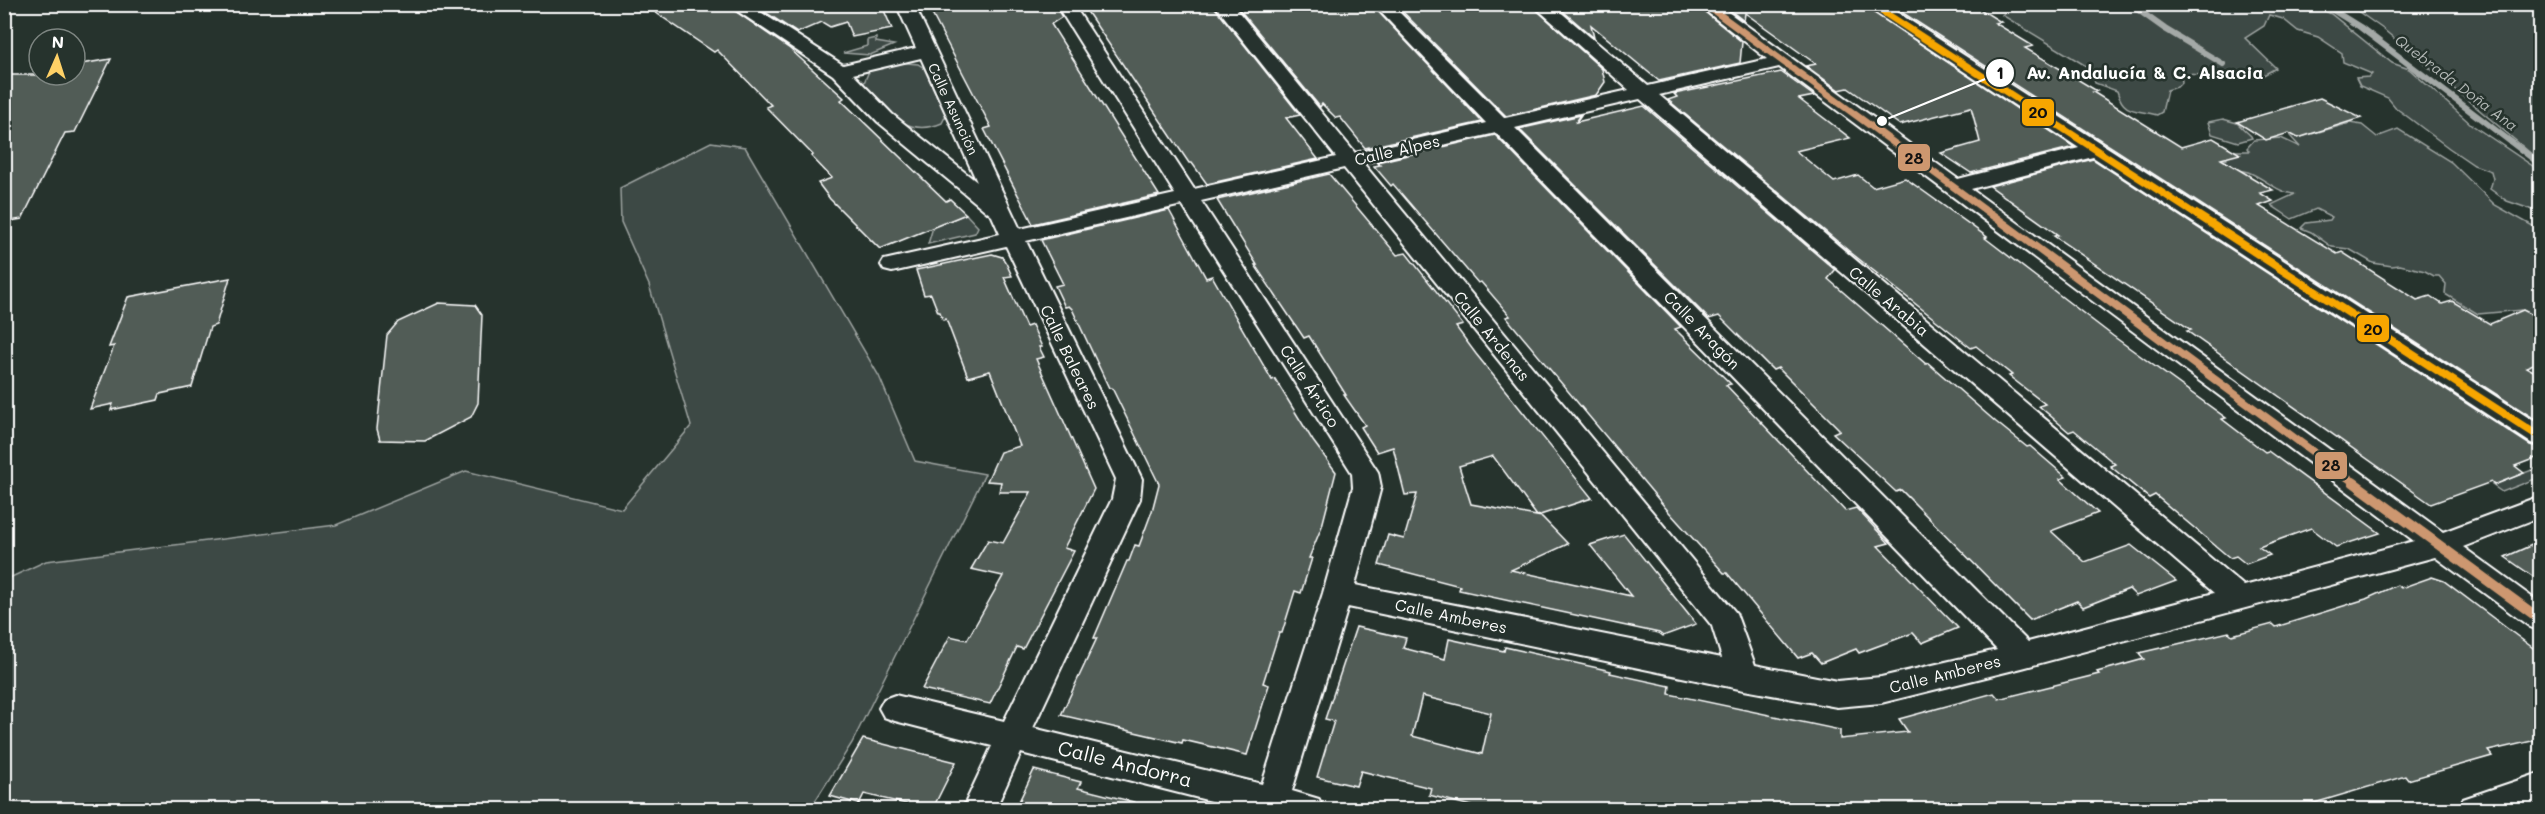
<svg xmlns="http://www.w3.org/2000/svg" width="2545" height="814" font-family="Mali,sans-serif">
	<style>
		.green { fill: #3e4944; stroke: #9ea4a2; stroke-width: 1.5 }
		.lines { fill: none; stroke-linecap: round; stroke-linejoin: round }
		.stream { stroke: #a4a9a7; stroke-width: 6 }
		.building { fill: #515c57; stroke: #fff; stroke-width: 1.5; fill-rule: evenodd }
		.minor-casing { stroke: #fff; stroke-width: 4 }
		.minor { fill: #26332d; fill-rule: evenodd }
		.bus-1-far2-casing { stroke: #26332d; stroke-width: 10 }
		.bus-1-far1-casing { stroke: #26332d; stroke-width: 13 }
		.bus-1-casing { stroke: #26332d; stroke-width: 15 }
		.bus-2-far1-casing { stroke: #26332d; stroke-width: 10 }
		.bus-2-casing { stroke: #26332d; stroke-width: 13 }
		.bus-1-far2 { stroke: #cd976f; stroke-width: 7 }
		.bus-1-far1 { stroke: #cd976f; stroke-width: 8 }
		.bus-1 { stroke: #cd976f; stroke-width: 10 }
		.bus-2-far1 { stroke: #f7a600; stroke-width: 7 }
		.bus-2 { stroke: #f7a600; stroke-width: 8 }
		.labels { text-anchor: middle; stroke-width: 5; stroke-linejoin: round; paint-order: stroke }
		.far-street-label { font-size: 14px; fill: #fff; stroke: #26332d }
		.far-water-label { font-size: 15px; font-style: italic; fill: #b3b8b6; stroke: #26332d }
		.street-label { font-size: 16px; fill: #fff; stroke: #26332d }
		.near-street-label { font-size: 20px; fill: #fff; stroke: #26332d }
		.leader { fill: none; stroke: #fff; stroke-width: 2 }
		.callout-dot { fill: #fff; stroke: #26332d; stroke-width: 2 }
		.mark-label { font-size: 18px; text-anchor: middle; font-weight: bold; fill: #111 }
		.callout-label { font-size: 18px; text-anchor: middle; font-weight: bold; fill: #fff; stroke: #26332d; stroke-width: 5; stroke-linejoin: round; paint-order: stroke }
		.line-badge { stroke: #26332d; stroke-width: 2 }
		.pale-badge-label { font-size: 16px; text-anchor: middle; font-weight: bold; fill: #111 }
	</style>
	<rect width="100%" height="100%" fill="#26332d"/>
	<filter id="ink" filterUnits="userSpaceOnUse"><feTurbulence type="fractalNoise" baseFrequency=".0167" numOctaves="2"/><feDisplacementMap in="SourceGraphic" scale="12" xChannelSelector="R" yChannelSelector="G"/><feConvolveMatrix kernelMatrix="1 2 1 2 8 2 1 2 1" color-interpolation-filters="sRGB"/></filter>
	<g filter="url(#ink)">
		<g class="green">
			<path d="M2005,4L2314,5L2331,14L2392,63L2409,69L2472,125L2540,171V215L2536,211L2507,201L2490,189L2493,179L2491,171L2474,165L2449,148L2396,108L2388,98L2360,86L2356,78L2369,77L2372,74L2343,62L2342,53L2318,37L2298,31L2283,19L2269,15L2264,26L2245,38L2276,68L2260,77L2181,74L2182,82L2177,87L2167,90L2162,112L2157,115C2136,109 2124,115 2117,91L2095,83L2093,75L2096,72L2002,15L2008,10Z"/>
			<polygon points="2349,5 2540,5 2540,161 2383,29"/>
			<polygon points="876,38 876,42 894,45 870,55 843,53 867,46 867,40"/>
			<path d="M896,62L918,64L924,68L946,115L942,123C904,139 887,109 863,85L869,71Z"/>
			<polygon points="2223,119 2237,123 2251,136 2252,138 2238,142 2212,134 2208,122"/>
			<path d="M2350,123L2362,125L2377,137L2398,129L2451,162L2495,205L2540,230V319L2523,310L2478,314L2445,294L2446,284L2439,276H2434L2425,271L2400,265L2392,266L2373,263L2349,249L2332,247L2311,232L2301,228L2306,223L2330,220L2332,217L2316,209L2292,219L2271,205L2295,194C2278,193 2264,178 2248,172C2236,169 2226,170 2216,163L2227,159L2225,154L2228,151H2249L2247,148L2254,140L2281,138L2300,147L2290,136L2291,134L2298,138Z"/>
			<polygon points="711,142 745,147 879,376 915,461 985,474 852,743 810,809 5,809 5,580 46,561 336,525 466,471 622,509 691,426 649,285 621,222 620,188"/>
			<polygon points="966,214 978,227 975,233 928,244 933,227"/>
			<polygon points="2540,467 2540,477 2502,492 2492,485"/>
		</g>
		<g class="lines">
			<g class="stream">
				<polyline points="2130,4 2165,29 2223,64"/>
				<polyline points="2323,4 2360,27 2540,164"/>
			</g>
		</g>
		<g class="building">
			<polygon points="643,4 725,4 790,49 844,98 841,100 946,201 950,199 966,214 880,249 830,199 818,183 832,178 811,156 813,155 766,107 771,105 717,50 714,52"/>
			<polygon points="753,4 885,4 883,8 892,29 852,37 846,22 830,27 822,22 797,33"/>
			<polygon points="929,4 1054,4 1062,17 1051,24 1159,195 1033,224 984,129 991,127 933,16"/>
			<polygon points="1082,4 1132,4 1135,9 1168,4 1212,4 1300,115 1286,118 1318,159 1207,184 1192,163 1189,163"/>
			<polygon points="1235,4 1371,4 1482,122 1365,148 1340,117 1336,118 1322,104 1320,107"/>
			<polygon points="1395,4 1530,4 1602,69 1605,82 1596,95 1506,116"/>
			<polygon points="1555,4 1695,4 1742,42 1740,63 1659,81 1591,25 1594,38"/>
			<polygon points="1722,4 1861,4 2074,147 1971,173 1941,153 1980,142 1971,107 1900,125 1848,88 1839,90 1806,66 1816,64 1745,13 1744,21"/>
			<polygon points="1889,4 1972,4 2001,22 1995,23 2033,46 2025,48 2097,91 2093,92 2181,147 2213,138 2240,154 2221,159 2273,190 2260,193 2273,201 2259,206 2337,254 2342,252 2417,300 2430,296 2442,304 2452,301 2490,324 2523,310 2541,319 2541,361 2526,367 2541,375 2541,423"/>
			<polygon points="111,59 75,132 65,133 22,219 4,222 4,75 75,75 75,65"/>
			<polygon points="1781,72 1814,96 1799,99 1850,138 1796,151 1834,182 1858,175 1873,187 1905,178 1987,237 1985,238 2113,336 2226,418 2222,419 2265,452 2268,451 2380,533 2336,547 2311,528 2259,547 2270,555 2246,564 2236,556 2230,558 2155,495 2149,498 2110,466 2115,464 2074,430 2069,432 2039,406 2045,404 2009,376 2012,375 1976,346 1971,348 1850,252 1668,100 1677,97 1674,94"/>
			<polygon points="2320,98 2361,118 2298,138 2289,133 2266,140 2237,122"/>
			<polygon points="1644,106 1835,270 1828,279 1926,364 1928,363 1996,422 2027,447 2030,446 2066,477 2060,479 2098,513 2051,531 2085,562 2131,545 2176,581 2136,596 2129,589 2083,607 2077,601 2030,620 1901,490 1896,492 1833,433 1840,430 1778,368 1773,370 1719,316 1709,319 1519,129 1581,115 1576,122"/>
			<polygon points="1495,135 1681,327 1675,329 1731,384 1726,385 1845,511 1856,508 1889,543 1878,546 1958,628 1922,643 1913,633 1859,653 1856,649 1821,663 1812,653 1798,658 1727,573 1724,573 1669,512 1506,317 1510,316 1481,282 1478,283 1393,184 1391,186 1374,166 1380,165 1377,162"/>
			<polygon points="2093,159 2530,445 2541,448 2541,456 2515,466 2524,473 2494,485 2491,482 2431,504 2187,331 2191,330 2054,236 2058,235 1990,186"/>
			<polygon points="1329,174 1397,255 1406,253 1463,325 1456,327 1476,354 1592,498 1537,516 1493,456 1459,466 1471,504 1542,517 1568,544 1511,570 1631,596 1590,545 1624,534 1696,624 1663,636 1659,633 1459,590 1460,586 1379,565 1388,535 1404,539 1417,494 1405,495 1393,447 1377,452 1361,427 1365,425 1344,395 1346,395 1309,336 1304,338 1255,265 1257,265 1217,200"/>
			<polygon points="1169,210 1206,278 1212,276 1272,380 1275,379 1313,441 1336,472 1322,526 1309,558 1312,558 1301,593 1295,591 1282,633 1279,633 1263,683 1269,685 1247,755 1183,740 1182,743 1061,715 1097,638 1094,638 1127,561 1129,561 1135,545 1139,546 1152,511 1159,484 1112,388 1109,388 1072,309 1069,306 1065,307 1055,286 1063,284 1041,240"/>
			<polygon points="992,254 1002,257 1006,263 1012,276 1004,277 1026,327 1032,325 1042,347 1039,347 1044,357 1036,359 1094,489 1064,548 1074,551 1023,649 1017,647 990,704 922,689 950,636 967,640 1003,576 971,569 988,540 1003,543 1031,492 999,492 1001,482 987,481 1000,452 1020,446 990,371 968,377 946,319 943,320 940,312 938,312 931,294 924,295 916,270"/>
			<polygon points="230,278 216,325 210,327 192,387 160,394 158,400 111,410 113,404 90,409 114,346 109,347 128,297"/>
			<polygon points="439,303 475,305 482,315 478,403 471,417 425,441 380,440 377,429 387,335 398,322"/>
			<polygon points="2541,541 2541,582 2505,557"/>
			<path d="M2432,577L2444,581L2541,654V739L2488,751L2492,756L2408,780L2405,776L2291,810H1471V806L1429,795L1431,788L1361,771L1356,786L1317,777L1334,721L1325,719L1356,627L1406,638L1403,648L1445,659L1449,639L1504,651L1505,647L1611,671L1610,673L1670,686L1669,694L1840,730V739L1908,732L1899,719L1994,693L1999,699L2099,674L2097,672L2144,659L2139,653L2229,632L2232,635L2273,624L2276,627L2366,599L2397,585L2401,588ZM1422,696L1491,713L1482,754L1412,736Z"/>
			<polygon points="863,739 956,762 932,810 864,794 859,804 830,796"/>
			<polygon points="1034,770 1081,782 1078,788 1134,802 1134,810 1015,810"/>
		</g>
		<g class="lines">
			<g class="minor-casing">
				<g id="minor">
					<path d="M727,4H748L843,65L916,48L896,4H914L1020,229L1175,194L1056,4H1073L1194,189L1336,157L1214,4H1232L1355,153L1486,123L1373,4H1391L1505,118L1629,90L1532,4H1551L1648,86L1767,59L1697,4H1717L1958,179L2079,148L1863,4H1884L2540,425V446L2531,443L2093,157L1971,189L2443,532L2540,496V517L2463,547L2540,603V631L2530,627L2435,557L2022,668L1881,703L1837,707L1744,690L1348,607L1292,791L1319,799L1323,810H1246L1021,753L995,810H962L992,746L895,721L884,717L879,708L884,699L895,695L1004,721L1112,499L1116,479L1006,246L892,272L884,270L881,265L884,260L1000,234L992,216L878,122L833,75ZM921,58L977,182L892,114L853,74ZM1779,67L2414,541L2244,586L1659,95ZM1640,99L2214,593L2028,642L1515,128ZM1496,133L1997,650L1881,677L1837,681L1755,665L1736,613L1363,163ZM1344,168L1712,626L1722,658L1355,585L1381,487L1378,472L1201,201ZM1182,205L1352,473L1353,487L1323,593L1262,784L1033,728L1140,499L1142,479L1026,241Z"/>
					<polygon points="2540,773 2540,802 2520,810 2459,810 2463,799"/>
				</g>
			</g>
			<use href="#minor" class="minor"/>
			<g class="bus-1-far2-casing">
				<polyline id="bus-1-far2" points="1705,4 1993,216"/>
			</g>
			<g class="bus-1-far1-casing">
				<polyline id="bus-1-far1" points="1991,214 2355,483"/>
			</g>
			<g class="bus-1-casing">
				<polyline id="bus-1" points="2353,482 2540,619"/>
			</g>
			<g class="bus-2-far1-casing">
				<polyline id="bus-2-far1" points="1871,4 2198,216"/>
			</g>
			<g class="bus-2-casing">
				<polyline id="bus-2" points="2196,214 2540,437"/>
			</g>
			<use href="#bus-1-far2" class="bus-1-far2"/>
			<use href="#bus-1-far1" class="bus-1-far1"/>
			<use href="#bus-1" class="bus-1"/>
			<use href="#bus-2-far1" class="bus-2-far1"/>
			<use href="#bus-2" class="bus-2"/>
		</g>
	</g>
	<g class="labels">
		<g class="far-street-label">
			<text transform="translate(953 109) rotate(65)" y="5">Calle Asunción</text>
		</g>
		<g class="far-water-label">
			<text transform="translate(2456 83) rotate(37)" y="5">Quebrada Doña Ana</text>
		</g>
		<g class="street-label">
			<text transform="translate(1397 150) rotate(-13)" y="6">Calle Alpes</text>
			<text transform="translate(1889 301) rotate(40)" y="6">Calle Arabia</text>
			<text transform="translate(1702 330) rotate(46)" y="6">Calle Aragón</text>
			<text transform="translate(1492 336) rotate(51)" y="6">Calle Ardenas</text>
			<text transform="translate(1070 357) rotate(64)" y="6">Calle Baleares</text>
			<text transform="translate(1310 386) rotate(57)" y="6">Calle Ártico</text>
			<text transform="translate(1451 616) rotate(12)" y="6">Calle Amberes</text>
			<text transform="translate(1945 674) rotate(-14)" y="6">Calle Amberes</text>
		</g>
		<g class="near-street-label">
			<text transform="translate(1125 764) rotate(14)" y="7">Calle Andorra</text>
		</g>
	</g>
	<path class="leader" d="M1882 121L2000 73"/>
	<g class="callout-dot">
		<circle cx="1882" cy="121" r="6"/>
		<circle cx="2000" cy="73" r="15"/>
	</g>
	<g class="mark-label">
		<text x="2000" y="79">1</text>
	</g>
	<g class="callout-label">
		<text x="2145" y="79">Av. Andalucía &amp; C. Alsacia</text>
	</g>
	<g class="line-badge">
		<rect x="2021" y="98" width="34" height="29" rx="6" fill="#f7a600"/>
		<rect x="1897" y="143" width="34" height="29" rx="6" fill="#cd976f"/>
		<rect x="2356" y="314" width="34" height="29" rx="6" fill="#f7a600"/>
		<rect x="2314" y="451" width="34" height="29" rx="6" fill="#cd976f"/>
	</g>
	<g class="pale-badge-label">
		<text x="2038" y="118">20</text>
		<text x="1914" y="164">28</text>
		<text x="2373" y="335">20</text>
		<text x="2331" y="471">28</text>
	</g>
	<rect width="2545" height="814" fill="none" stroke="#26332d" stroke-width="24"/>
	<rect x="12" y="12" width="2521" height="790" fill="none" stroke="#fff" stroke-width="2" filter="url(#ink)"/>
	<g transform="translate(57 57) rotate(3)"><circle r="28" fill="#26332d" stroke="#7d8581" stroke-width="1.5"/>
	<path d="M0-4.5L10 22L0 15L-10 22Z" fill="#ffd166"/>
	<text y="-9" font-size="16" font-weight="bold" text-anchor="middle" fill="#ffffff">N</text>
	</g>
</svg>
